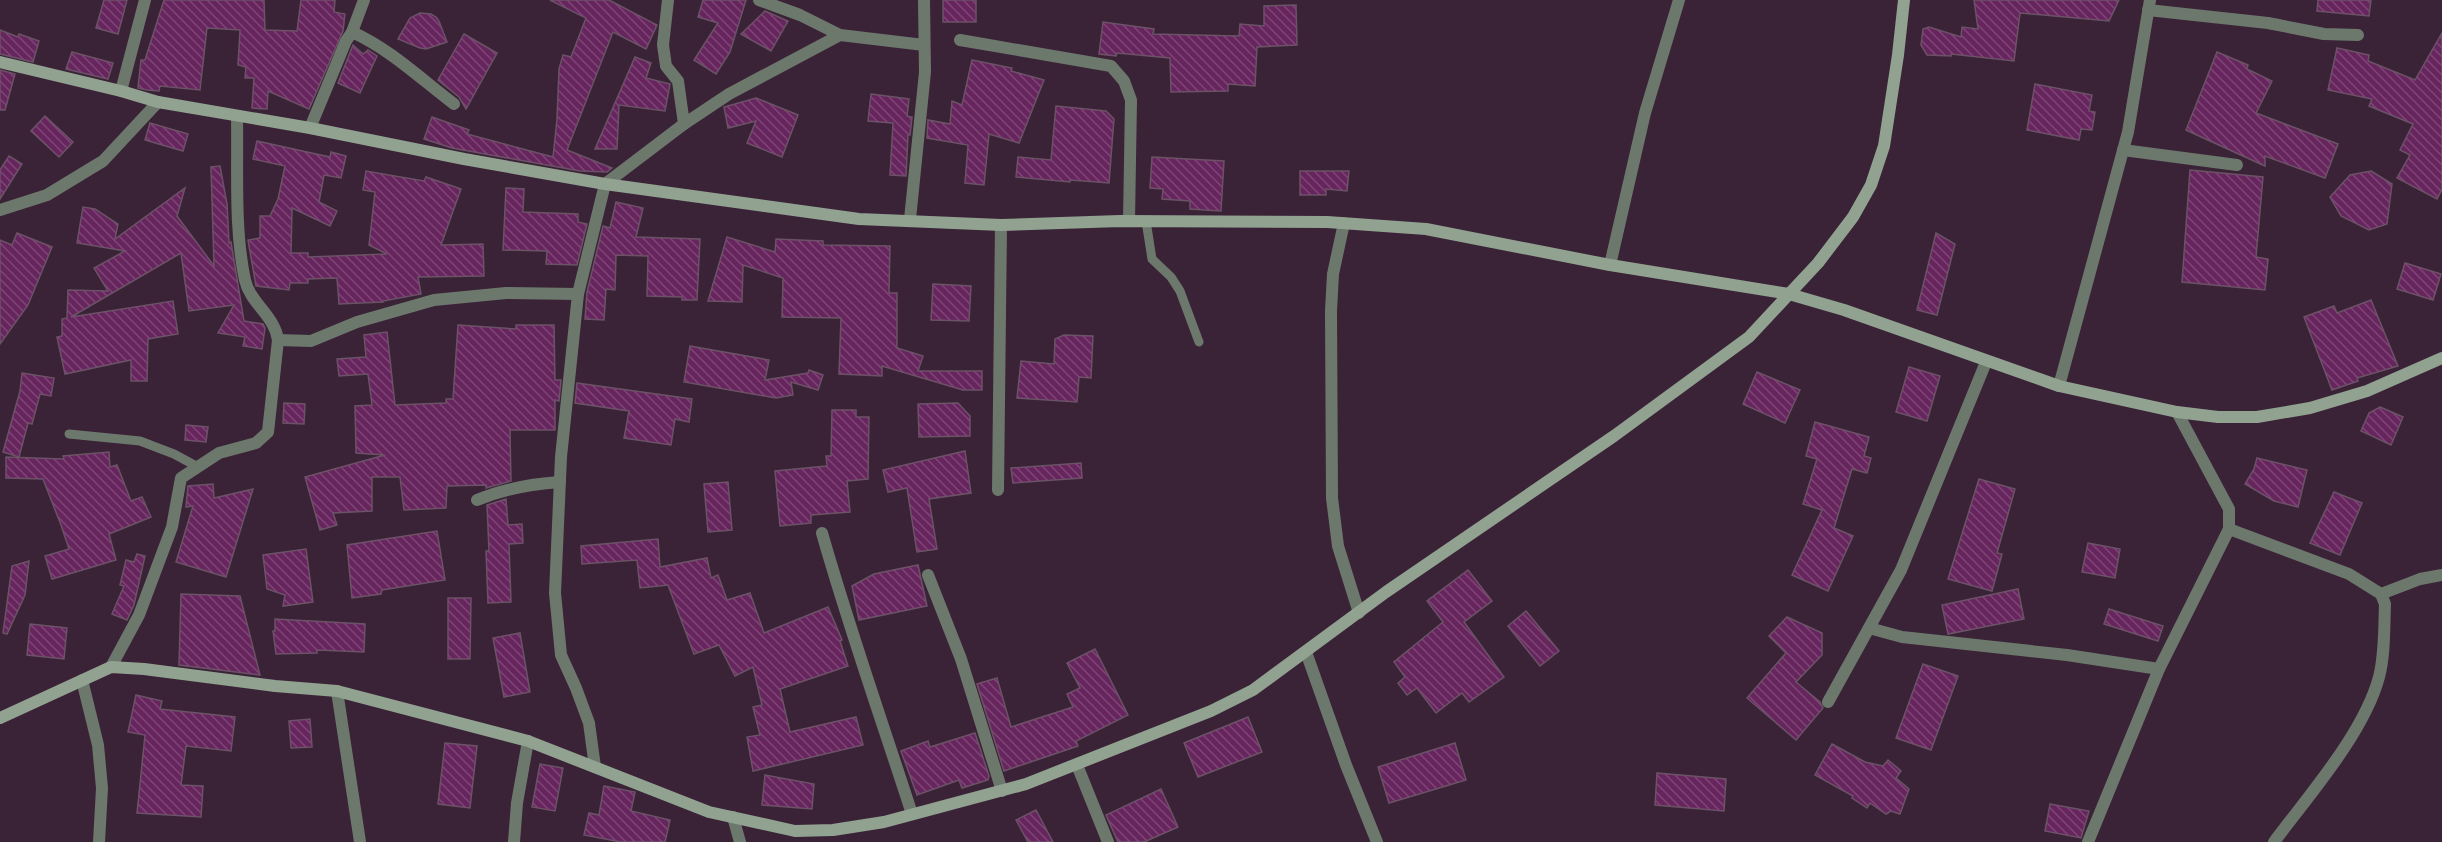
<svg xmlns="http://www.w3.org/2000/svg" width="2442" height="842" font-family="Raleway,sans-serif">
	<style>
		.building { fill: url(#building-back-hatch); stroke: #6c5267; stroke-width: 1.5 }
		.lines { fill: none; stroke-linecap: round; stroke-linejoin: round }
		.lane { stroke: #6d786d; stroke-width: 9 }
		.street { stroke: #6d786d; stroke-width: 12 }
		.secondary { stroke: #91a291; stroke-width: 12 }
	</style>
	<defs>
		<pattern id="building-back-hatch" width="6" height="6" patternUnits="userSpaceOnUse" patternTransform="scale(1.5)"><rect width="6" height="6" fill="#67255e"/><path d="M-1 5l2 2M0 0l6 6M5-1l2 2" fill="none" stroke="#7e4576"/></pattern>
	</defs>
	<rect width="100%" height="100%" fill="#3a2336"/>
	<g class="building">
		<polygon points="104,0 127,0 118,34 96,28"/>
		<polygon points="164,0 264,0 265,30 297,31 301,0 335,0 334,12 345,14 343,31 309,109 268,91 267,109 252,108 254,78 245,78 246,67 238,65 240,30 207,28 200,90 160,86 159,91 147,90 138,88 141,60 145,60"/>
		<polygon points="550,0 609,0 657,25 646,49 613,32 567,150 612,168 607,172 580,171 452,148 424,139 432,117 469,130 467,134 553,157 557,119 559,69 563,55 571,57 586,18"/>
		<polygon points="703,0 746,0 730,52 716,74 694,60 718,23 698,17"/>
		<rect x="943" y="0" width="33" height="22"/>
		<polygon points="1974,0 2119,0 2109,21 2020,13 2014,61 1951,54 1951,56 1927,55 1921,45 1923,29 1929,27 1961,37 1962,27 1978,29"/>
		<polygon points="2318,0 2371,0 2369,16 2317,11"/>
		<polygon points="1296,5 1297,45 1257,47 1255,86 1228,84 1228,91 1171,92 1170,58 1117,53 1116,56 1099,54 1103,22 1154,29 1153,34 1239,36 1240,24 1264,26 1264,6"/>
		<polygon points="765,11 788,21 771,51 741,34"/>
		<polygon points="420,13 431,14 436,17 439,21 447,42 426,49 420,48 398,39 410,18"/>
		<polygon points="0,30 18,37 19,34 39,41 33,62 0,54"/>
		<polygon points="2442,33 2442,189 2437,199 2397,178 2410,155 2400,150 2413,124 2369,106 2372,99 2328,90 2337,48 2369,55 2368,61 2415,80"/>
		<polygon points="464,34 497,53 466,109 459,97 438,80"/>
		<polygon points="353,45 363,54 368,50 377,56 360,93 338,83"/>
		<polygon points="72,52 113,63 108,79 66,69"/>
		<polygon points="2217,52 2248,65 2247,69 2272,81 2256,113 2338,144 2325,178 2265,156 2265,166 2186,130"/>
		<polygon points="635,57 651,63 646,78 670,84 665,111 619,105 617,149 595,149"/>
		<polygon points="972,60 1012,68 1011,71 1044,80 1019,143 989,134 984,185 965,183 968,145 927,138 928,120 950,124 952,101 962,105"/>
		<polygon points="0,70 15,74 5,110 0,110"/>
		<polygon points="2035,84 2092,95 2089,111 2095,112 2092,130 2081,129 2079,140 2027,130"/>
		<polygon points="871,94 909,99 907,116 912,117 910,135 908,135 906,176 890,175 893,123 868,121"/>
		<polygon points="756,98 798,115 782,157 747,143 756,121 728,128 724,107"/>
		<polygon points="1056,106 1106,111 1114,119 1109,183 1070,180 1070,182 1016,177 1018,157 1051,160"/>
		<polygon points="45,116 73,142 59,157 31,131"/>
		<polygon points="150,123 188,134 183,151 145,140"/>
		<polygon points="257,141 330,157 331,152 346,156 341,178 324,175 319,202 337,211 330,226 292,208 291,253 308,253 308,257 387,254 369,245 375,192 363,190 366,171 424,181 426,177 461,189 441,245 483,244 484,276 418,277 421,294 383,301 383,302 339,304 337,278 308,279 308,283 290,283 289,290 256,286 248,240 260,238 260,216 270,216 278,199 285,166 253,159"/>
		<polygon points="9,156 22,164 0,199 0,170"/>
		<polygon points="1152,157 1224,161 1221,211 1190,209 1190,201 1162,199 1163,189 1150,188"/>
		<polygon points="220,166 227,204 229,243 231,242 244,321 263,324 265,328 262,349 243,346 245,337 218,333 234,305 189,311 181,253 71,317 173,301 178,334 148,339 147,381 131,381 131,360 65,374 57,337 62,336 62,319 67,318 68,290 108,291 94,268 125,251 77,243 83,207 95,209 118,224 115,239 185,188 177,216 214,266 211,167"/>
		<polygon points="2190,170 2263,177 2256,257 2268,259 2265,290 2182,282"/>
		<polygon points="1300,171 1349,171 1347,191 1326,189 1326,195 1300,195"/>
		<polygon points="2371,171 2392,184 2387,224 2369,230 2341,216 2330,197 2350,175"/>
		<polygon points="506,188 524,189 523,212 578,214 578,222 587,224 577,265 546,264 547,251 503,250"/>
		<polygon points="616,202 643,208 636,237 700,239 697,300 682,300 682,297 647,296 648,256 616,255 615,290 606,289 604,320 585,319 587,292 603,226 610,228"/>
		<polygon points="17,233 52,247 28,305 0,344 0,240 12,245"/>
		<polygon points="1936,233 1955,244 1937,315 1917,310"/>
		<polygon points="727,237 775,252 776,239 823,241 823,245 890,246 889,293 897,293 897,348 923,356 918,371 982,371 982,390 963,390 882,366 882,376 839,374 841,318 782,317 783,278 743,265 742,302 708,301"/>
		<polygon points="2405,263 2441,274 2433,300 2397,289"/>
		<polygon points="933,284 971,286 969,321 931,320"/>
		<polygon points="2371,300 2398,366 2357,378 2358,381 2332,390 2304,317 2334,306 2337,313"/>
		<polygon points="458,325 516,329 516,325 554,325 555,380 561,380 559,401 555,400 555,430 510,430 511,481 486,488 486,485 447,486 446,508 404,510 400,477 372,477 372,511 333,513 337,525 320,530 305,477 385,455 356,453 355,406 372,405 368,374 339,376 337,359 366,357 364,335 387,332 395,405 446,403 446,399 453,399"/>
		<polygon points="1064,335 1093,336 1091,378 1079,377 1077,402 1017,398 1021,361 1054,364 1055,339"/>
		<polygon points="690,346 769,360 765,380 808,373 809,370 823,375 818,390 791,382 793,395 776,398 684,382"/>
		<polygon points="1909,367 1940,376 1927,421 1896,412"/>
		<polygon points="1757,372 1800,390 1785,423 1743,404"/>
		<polygon points="22,373 54,378 51,396 40,394 32,424 28,423 19,457 3,452 20,391"/>
		<polygon points="577,383 692,399 689,422 675,419 671,445 624,438 629,411 575,403"/>
		<polygon points="284,403 305,404 304,424 283,423"/>
		<polygon points="958,403 970,416 970,436 919,437 918,404"/>
		<polygon points="2380,407 2403,417 2391,445 2361,431 2369,413"/>
		<polygon points="832,410 856,410 856,417 869,417 868,479 847,481 850,512 811,515 811,523 780,526 775,471 827,466 826,456 831,456"/>
		<polygon points="1815,422 1869,437 1864,456 1871,458 1867,473 1852,469 1834,528 1853,536 1828,591 1792,575 1822,510 1803,504 1817,459 1806,456"/>
		<polygon points="186,425 208,427 206,442 185,440"/>
		<polygon points="965,451 971,493 929,499 937,549 917,552 907,488 888,492 883,470"/>
		<polygon points="109,452 110,467 117,465 131,501 142,497 151,517 109,534 116,560 52,579 45,556 69,549 61,525 43,479 6,478 6,457 64,459 63,456"/>
		<polygon points="2257,458 2307,470 2298,507 2274,501 2245,484 2254,469"/>
		<polygon points="1081,463 1082,478 1013,483 1011,468"/>
		<polygon points="1979,479 2015,489 1997,553 2002,554 1992,591 1948,579"/>
		<polygon points="728,482 732,530 708,532 704,484"/>
		<polygon points="213,484 214,498 253,489 226,577 176,562 193,506 186,507 188,486"/>
		<polygon points="2334,492 2362,503 2340,555 2310,543"/>
		<polygon points="506,499 508,525 522,524 523,543 509,544 511,602 488,603 486,551 489,551 487,505"/>
		<polygon points="437,531 445,580 382,590 381,594 352,598 347,545"/>
		<polygon points="658,539 660,567 707,558 711,578 718,575 727,600 750,593 764,633 828,607 842,640 840,641 848,666 780,689 790,732 856,717 863,745 753,771 747,737 760,735 753,707 762,705 753,667 735,676 719,645 694,654 668,585 640,588 637,560 582,564 581,546"/>
		<polygon points="2088,543 2120,549 2115,578 2082,572"/>
		<polygon points="306,549 313,602 283,606 285,595 267,589 263,555"/>
		<polygon points="137,554 145,556 134,605 127,620 112,614 124,586 120,585 126,560 134,562"/>
		<polygon points="29,561 25,595 7,634 3,633 12,566"/>
		<polygon points="918,565 927,606 859,620 852,586 874,574"/>
		<polygon points="1468,570 1492,601 1464,622 1504,677 1469,702 1462,693 1436,713 1417,688 1407,695 1398,683 1405,677 1394,662 1443,622 1427,601"/>
		<polygon points="2018,589 2024,619 1948,634 1942,605"/>
		<polygon points="181,594 240,596 260,675 179,665"/>
		<polygon points="448,598 471,598 470,659 448,659"/>
		<polygon points="2109,609 2163,626 2158,641 2104,624"/>
		<polygon points="1526,611 1559,651 1540,666 1508,626"/>
		<polygon points="1787,617 1822,633 1822,655 1796,682 1820,702 1823,708 1796,740 1747,698 1786,653 1769,636"/>
		<polygon points="275,619 365,624 364,652 317,650 317,653 276,654 273,631 275,631"/>
		<polygon points="30,624 67,628 64,659 27,655"/>
		<polygon points="520,633 530,692 504,697 493,638"/>
		<polygon points="1095,649 1128,715 1076,741 1078,746 1004,771 977,684 997,678 1011,727 1073,707 1067,694 1080,688 1067,663"/>
		<polygon points="1923,664 1958,676 1931,750 1896,738"/>
		<polygon points="136,695 162,701 160,709 235,717 231,751 186,746 181,785 203,786 201,817 137,813 145,735 128,732"/>
		<polygon points="1248,717 1262,752 1198,777 1184,743"/>
		<polygon points="310,719 312,747 291,748 289,721"/>
		<polygon points="975,733 989,776 988,780 962,788 959,780 917,795 901,751 928,741 930,747"/>
		<polygon points="445,743 477,746 470,808 438,804"/>
		<polygon points="1455,743 1466,780 1389,803 1378,767"/>
		<polygon points="1832,744 1865,762 1883,766 1888,760 1901,771 1896,778 1909,789 1900,814 1891,811 1886,814 1870,803 1867,808 1852,798 1853,796 1815,775"/>
		<polygon points="540,764 563,768 555,811 532,807"/>
		<polygon points="1657,773 1726,779 1724,811 1655,805"/>
		<polygon points="765,775 814,784 812,809 762,805"/>
		<polygon points="604,786 635,792 631,811 670,820 665,842 621,842 584,835 589,813 599,815"/>
		<polygon points="1161,789 1178,827 1144,842 1118,842 1106,815"/>
		<polygon points="2050,804 2089,811 2081,838 2045,831"/>
		<polygon points="1036,810 1053,842 1028,842 1016,820"/>
	</g>
	<g class="lines">
		<g class="lane">
			<polyline points="1146,221 1152,259 1171,277 1180,291 1199,342"/>
			<polyline points="69,434 140,441 174,454 198,467"/>
		</g>
		<g class="street">
			<polyline points="759,0 800,15 840,35 924,45"/>
			<polyline points="2148,10 2268,23 2324,34 2358,35"/>
			<polyline points="352,32 364,0"/>
			<polyline points="960,40 1111,66 1124,81 1131,100 1129,221"/>
			<polyline points="121,91 145,0"/>
			<polyline points="684,124 729,94 840,35"/>
			<path d="M310,128L346,41L352,32C390,49 421,79 454,104"/>
			<polyline points="2123,150 2237,165"/>
			<polyline points="0,210 47,195 103,161 158,102"/>
			<polyline points="910,219 925,72 924,0"/>
			<polyline points="1344,223 1333,274 1331,311 1332,498 1338,546 1359,613"/>
			<polyline points="1610,265 1645,113 1679,0"/>
			<polyline points="278,340 311,341 357,322 434,300 506,293 578,294"/>
			<polyline points="2059,386 2128,132 2150,0"/>
			<polyline points="998,490 1001,225"/>
			<path d="M477,500C503,489 531,484 560,482"/>
			<path d="M2229,529L2349,574L2381,594L2385,604C2384,628 2385,654 2379,677C2364,733 2309,795 2274,842"/>
			<path d="M822,533C849,628 882,721 912,814"/>
			<polyline points="928,575 961,659 1002,791"/>
			<polyline points="2381,594 2420,579 2442,575"/>
			<polyline points="1869,628 1902,637 2067,655 2159,669"/>
			<polyline points="1306,652 1346,765 1377,842"/>
			<path d="M111,667L139,615L172,527L181,478L219,453L256,443L268,432L278,340C275,316 250,303 245,280C234,229 238,169 237,117"/>
			<polyline points="82,680 98,745 102,788 99,842"/>
			<polyline points="337,691 360,842"/>
			<polyline points="1828,702 1901,570 1986,362"/>
			<polyline points="1077,765 1108,842"/>
			<polyline points="595,767 589,723 576,688 561,655 555,593 561,457 578,294 605,184 684,124 678,81 666,66 663,45 668,0"/>
			<polyline points="733,817 740,842"/>
			<polyline points="514,842 517,803 528,741"/>
			<polyline points="2088,842 2159,669 2229,529 2229,509 2177,412"/>
		</g>
		<g class="secondary">
			<polyline points="0,62 121,91 158,102 310,128 464,159 605,184 859,219 1001,225 1120,221 1327,222 1426,229 1610,265 1789,294 1844,310 2059,386 2177,412 2218,417 2257,417 2310,408 2367,391 2442,358"/>
			<polyline points="0,718 111,667 144,669 275,686 337,691 528,741 709,812 795,831 833,830 884,822 1026,784 1211,711 1253,690 1386,592 1614,436 1749,337 1818,263 1853,217 1871,185 1884,146 1898,55 1904,0"/>
		</g>
	</g>
</svg>
